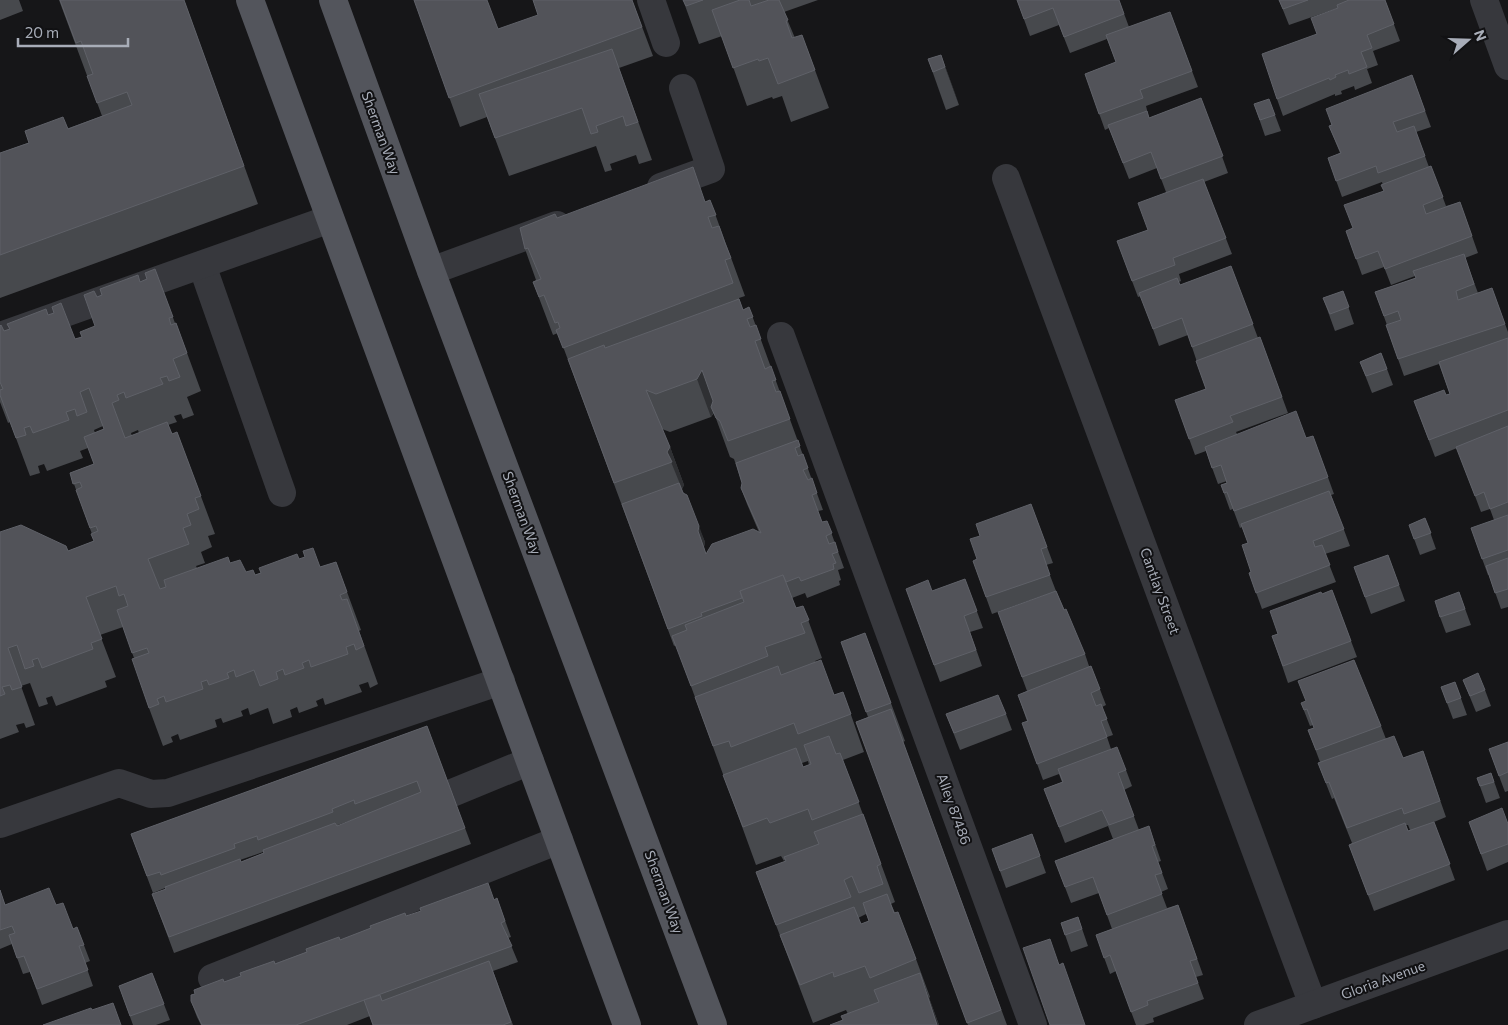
<svg xmlns="http://www.w3.org/2000/svg" width="1508" height="1025" font-family="Commissioner,sans-serif">
	<style>
		.lines { fill: none; stroke-linecap: round; stroke-linejoin: round }
		.minor { stroke: #37383d; stroke-width: 28 }
		.major { stroke: #53555c; stroke-width: 28 }
		.wall { fill: #47494d; fill-rule: evenodd }
		.shaded-wall { fill: #2f3033 }
		.building { fill: #525359; stroke: #5f6168 }
		.labels { text-anchor: middle; stroke-width: 4; stroke-linejoin: round; paint-order: stroke }
		.street-label { font-size: 14px; fill: #a8adb8; stroke: #111113 }
	</style>
	<rect width="100%" height="100%" fill="#161618"/>
	<g class="lines">
		<g class="minor">
			<polyline points="651,0 666,43"/>
			<polyline points="1484,0 1508,66"/>
			<polyline points="1006,178 1313,1005"/>
			<polyline points="661,187 711,169 683,88"/>
			<polyline points="202,265 282,493"/>
			<polyline points="431,271 557,225"/>
			<polyline points="0,336 330,219"/>
			<polyline points="781,336 1033,1025"/>
			<polyline points="452,793 530,761"/>
			<polyline points="0,824 119,783 151,794 168,793 501,681"/>
			<polyline points="212,978 559,840"/>
			<polyline points="1258,1025 1508,934"/>
		</g>
		<g class="major">
			<polyline points="250,0 627,1025"/>
			<polyline points="333,0 431,271 713,1025"/>
		</g>
	</g>
	<g class="wall">
		<polygon points="0,0 19,0 23,11 0,20"/>
		<polygon points="59,0 184,0 258,204 0,298 0,153 102,116"/>
		<polygon points="414,0 498,29 632,0 653,56 619,68 652,160 639,164 636,155 610,164 612,170 605,172 596,146 509,176 487,117 460,127"/>
		<polygon points="683,0 818,0 784,12 795,38 802,35 829,108 791,122 782,96 773,99 772,97 747,106 722,36 699,44"/>
		<polygon points="1017,0 1119,0 1129,27 1170,12 1198,87 1146,106 1149,118 1201,98 1228,173 1204,182 1232,254 1179,274 1181,281 1179,282 1180,285 1231,266 1258,338 1260,337 1288,413 1236,432 1237,434 1306,438 1313,436 1334,494 1331,495 1350,546 1325,554 1336,582 1262,609 1249,573 1251,572 1248,543 1242,527 1240,528 1233,509 1230,510 1221,485 1227,483 1227,481 1218,484 1206,451 1195,455 1175,400 1206,389 1188,335 1159,346 1141,296 1138,297 1117,241 1148,230 1166,192 1157,168 1129,179 1109,128 1105,130 1085,74 1116,62 1107,39 1070,53 1059,25 1030,36"/>
		<polygon points="1279,0 1385,0 1400,41 1373,51 1378,65 1367,69 1372,83 1355,90 1354,86 1341,91 1342,94 1335,96 1335,94 1283,116 1277,99 1317,34 1338,8 1289,25"/>
		<polygon points="941,55 959,105 946,110 928,59"/>
		<polygon points="1412,75 1431,127 1416,132 1429,167 1431,166 1446,206 1460,202 1478,253 1465,258 1478,293 1492,288 1508,332 1508,607 1501,609 1489,575 1488,575 1471,528 1494,520 1490,509 1481,512 1457,448 1435,457 1414,401 1446,395 1450,394 1439,364 1404,376 1386,325 1387,325 1375,292 1416,278 1415,276 1391,285 1384,267 1362,275 1346,231 1353,228 1384,191 1382,182 1342,197 1328,158 1340,153 1329,126"/>
		<polygon points="1254,104 1275,115 1281,131 1265,136"/>
		<path d="M710,200L745,296L739,298L743,310L749,307L823,510L818,511L822,522L827,521L844,568L838,570L841,580L839,581L840,585L807,598L805,593L792,598L796,608L803,606L822,658L815,661L816,662L834,695L843,692L864,752L843,760L895,902L891,904L916,959L930,997L929,998L939,1025H830L843,1020L848,1014L846,1010L813,1023L756,872L786,861L785,860L784,861L781,856L756,865L676,645L674,646L558,333L553,335L533,282L536,280L525,249L557,218L705,202ZM714,413L730,457L734,459L742,483L741,488L747,504L759,532L706,554L704,547L705,542L682,489L684,485L670,447L662,429L670,432L711,417ZM808,761L809,765L803,767L802,763ZM866,914L869,921L861,924L858,918Z"/>
		<path d="M155,269L175,323H176L201,391L187,397L194,415L183,419L181,414L174,416L177,422L168,425L172,434L177,432L215,534L208,536L212,547L201,552L205,563L196,566L197,568L230,563L246,572L255,575L299,559L320,567L336,562L361,630L359,631L378,684L370,688L368,682L359,685L362,692L325,705L323,698L316,701L318,706L299,713L297,707L290,710L292,717L273,724L268,708L250,715L248,708L241,711L243,716L223,723L221,718L215,720L217,727L180,740L178,734L171,737L173,742L163,746L149,708L134,658L123,627L100,635L116,677L105,681L107,687L56,706L52,696L46,698L48,704L39,707L30,683L21,686L35,725L26,728L24,723L16,725L19,732L0,739V532L68,551L94,541L92,534L70,473L94,464L88,448L80,451L83,458L47,471L44,464L38,466L40,473L30,476L10,422L8,423L0,402V326L4,331L9,329L7,324L48,315L75,339L82,337L95,326L97,297L147,279ZM103,426L104,429L95,433L94,430ZM138,430L139,433L132,436L131,433Z"/>
		<polygon points="1343,291 1354,324 1335,331 1323,298"/>
		<polygon points="1381,353 1393,385 1372,393 1360,362"/>
		<polygon points="1031,504 1053,563 1046,565 1056,591 1085,654 1089,666 1091,666 1106,705 1102,707 1113,735 1107,737 1111,749 1126,770 1132,786 1124,790 1139,830 1149,826 1161,861 1158,862 1168,889 1161,892 1167,908 1178,905 1203,975 1196,977 1204,999 1153,1018 1154,1022 1144,1025 1136,1025 1116,971 1110,974 1096,935 1112,929 1099,893 1071,903 1055,861 1113,839 1108,826 1065,843 1044,789 1062,782 1059,774 1043,780 1028,739 1027,721 1018,695 1027,691 998,612 1053,592 992,614 973,561 977,559 980,536"/>
		<polygon points="1425,518 1436,549 1420,555 1409,525"/>
		<polygon points="1388,555 1405,601 1371,614 1354,567"/>
		<polygon points="965,579 983,628 970,632 982,666 940,682 906,589 932,591"/>
		<polygon points="1332,590 1357,657 1288,683 1272,636 1278,634 1322,594"/>
		<polygon points="1459,592 1471,625 1446,633 1440,617"/>
		<polygon points="865,633 905,741 903,742 1007,1025 968,1025 856,722 868,717 841,642"/>
		<polygon points="1463,680 1485,690 1491,706 1476,712"/>
		<polygon points="1455,682 1467,715 1453,719 1441,687"/>
		<path d="M1301,703L1381,726L1386,739L1403,758L1423,751L1446,817L1434,822L1455,880L1374,911L1349,845L1352,843L1334,798L1332,799L1318,763L1320,762L1308,730L1314,728L1313,725L1310,726ZM1406,825H1408L1410,830L1408,831Z"/>
		<polygon points="946,714 1006,714 1012,730 960,750"/>
		<path d="M427,726L471,844L174,953L152,894L166,889L165,888L153,893L131,834ZM360,817L338,826V825ZM263,852V853L241,862L240,860Z"/>
		<polygon points="1508,742 1508,791 1505,792 1489,749"/>
		<polygon points="1491,773 1500,798 1486,803 1477,778"/>
		<polygon points="1469,822 1508,824 1508,862 1487,871"/>
		<polygon points="1032,834 1046,873 1006,888 992,849"/>
		<polygon points="0,890 5,905 56,905 73,929 77,927 90,961 85,963 93,986 42,1005 30,972 23,974 12,944 0,949"/>
		<polygon points="497,898 511,937 508,938 518,962 493,971 513,1025 373,1025 370,1016 347,1025 201,1025 197,1017 191,1001 224,982 406,916 494,900"/>
		<polygon points="1078,917 1088,946 1071,952 1061,923"/>
		<polygon points="152,973 170,1020 156,1025 133,1025 119,986"/>
	</g>
	<g class="shaded-wall">
		<polygon points="941,55 955,93 959,105 945,67"/>
		<polygon points="702,370 716,408 711,417 697,379"/>
		<polygon points="670,447 684,485 682,489 667,452"/>
		<polygon points="699,526 705,542 704,547 698,531"/>
		<polygon points="920,973 934,1011 939,1025 937,1025"/>
	</g>
	<g class="building">
		<polygon points="60,0 184,0 244,166 0,255 0,153 29,143 25,131 63,117 68,129 132,105 127,92 97,103 87,76 93,74 81,41 76,43"/>
		<polygon points="414,0 487,0 498,29 538,15 533,0 632,0 642,27 449,98"/>
		<polygon points="683,0 703,0 686,6"/>
		<polygon points="740,0 749,0 751,6 769,0 779,0 788,20 786,21 792,38 802,35 815,70 778,84 768,58 759,61 758,59 733,68 712,10"/>
		<polygon points="1017,0 1119,0 1124,14 1064,37 1053,8 1024,19"/>
		<polygon points="1279,0 1308,0 1283,9"/>
		<polygon points="1349,0 1385,0 1394,24 1367,35 1372,48 1361,52 1367,67 1349,74 1348,70 1335,75 1336,77 1330,80 1329,78 1277,99 1262,54 1317,34 1311,18 1338,8 1337,5"/>
		<polygon points="1170,12 1192,71 1140,90 1143,98 1099,114 1085,74 1116,62 1106,35"/>
		<polygon points="612,49 638,122 626,126 623,116 596,126 598,132 591,134 582,108 495,138 479,94"/>
		<polygon points="941,55 945,67 933,72 928,59"/>
		<polygon points="1412,75 1425,111 1393,122 1397,132 1414,126 1425,156 1378,173 1376,166 1336,181 1328,158 1341,153 1329,126 1332,125 1326,109"/>
		<polygon points="1201,98 1223,156 1161,179 1151,152 1123,163 1108,125 1147,111 1149,118"/>
		<polygon points="1269,99 1275,115 1260,120 1254,104"/>
		<polygon points="1431,166 1443,197 1423,205 1426,214 1460,202 1472,236 1385,269 1378,251 1356,259 1346,231 1353,228 1344,205 1384,191 1381,185"/>
		<polygon points="693,167 705,202 710,200 716,215 708,217 712,228 719,226 725,243 731,258 725,260 733,283 563,348 556,330 560,328 558,322 555,323 544,295 539,297 533,282 541,279 528,248 525,249 520,228 555,214 557,218"/>
		<polygon points="1203,179 1226,238 1173,258 1175,265 1132,281 1117,241 1148,230 1138,203"/>
		<polygon points="1464,254 1474,284 1456,291 1458,300 1492,288 1505,324 1398,359 1386,325 1401,320 1398,311 1384,316 1375,292 1416,278 1413,271"/>
		<polygon points="1231,266 1253,324 1192,347 1182,318 1153,329 1139,293 1177,278 1180,285"/>
		<polygon points="155,269 173,317 169,318 171,325 176,323 187,353 173,359 180,377 169,381 167,376 160,378 163,384 126,398 124,392 117,395 119,400 112,403 125,438 167,422 172,434 177,432 201,496 195,498 199,509 187,514 191,525 183,528 189,544 148,559 160,589 166,587 164,580 228,557 230,563 240,560 246,572 253,570 255,575 261,573 259,568 297,554 299,559 305,557 303,551 313,548 320,567 336,562 347,592 340,595 342,600 347,599 364,646 356,650 354,644 346,647 348,654 311,667 309,660 302,663 304,668 285,675 283,669 276,672 278,679 260,686 254,670 236,677 234,670 227,673 229,678 209,685 207,680 201,682 203,689 166,702 164,696 157,699 159,704 149,708 132,659 149,653 147,648 132,653 117,610 128,606 124,594 119,596 116,586 86,597 102,639 91,643 93,649 42,668 38,658 32,660 34,666 25,669 17,645 8,648 22,687 12,690 10,685 2,687 5,694 0,696 0,532 21,525 66,546 68,551 94,541 91,534 98,531 96,526 90,528 76,490 82,487 80,482 73,484 70,473 94,464 84,437 104,429 89,388 80,392 87,412 77,416 75,409 66,412 69,420 33,433 30,426 24,428 26,435 16,438 0,395 0,390 3,389 0,382 0,326 1,325 4,331 10,329 7,324 46,309 48,315 54,313 52,307 61,303 75,339 82,337 80,332 95,326 84,295 94,291 97,297 102,295 100,289 138,275 140,282 147,279 145,273"/>
		<polygon points="1343,291 1349,307 1330,314 1323,298"/>
		<polygon points="739,299 743,310 749,307 753,317 747,319 750,327 756,325 761,339 755,341 765,369 771,366 776,380 772,381 776,392 780,391 790,419 728,441 720,421 716,418 711,407 713,401 702,370 697,379 656,394 646,390 670,447 667,452 672,462 614,483 568,359 604,345 605,348"/>
		<polygon points="1260,337 1282,397 1230,416 1233,422 1189,439 1175,400 1206,389 1196,361"/>
		<polygon points="1508,338 1508,410 1429,440 1414,401 1444,390 1446,395 1450,394 1439,362"/>
		<polygon points="1381,353 1387,369 1366,376 1360,362"/>
		<polygon points="1296,411 1306,438 1313,436 1328,477 1234,511 1227,492 1224,493 1221,485 1227,483 1221,465 1212,468 1205,447"/>
		<polygon points="1508,426 1508,502 1490,509 1484,492 1475,496 1456,447"/>
		<polygon points="798,440 800,446 795,448 798,456 803,454 808,468 803,470 808,480 812,478 817,493 812,495 822,522 827,521 832,533 826,536 829,544 835,542 838,552 832,554 836,563 833,564 834,569 801,581 799,577 786,582 783,575 740,591 742,598 701,613 702,616 668,629 622,504 679,483 683,493 687,495 699,526 698,531 706,554 712,544 753,529 761,533 741,488 742,483 736,463"/>
		<polygon points="1329,491 1344,529 1313,541 1315,547 1322,545 1330,565 1256,593 1249,573 1251,572 1242,545 1248,543 1241,524"/>
		<polygon points="1031,504 1047,547 1041,549 1050,575 986,597 973,561 977,559 970,539 980,536 976,524"/>
		<polygon points="1508,515 1508,550 1482,559 1471,528"/>
		<polygon points="1425,518 1431,533 1414,539 1409,525"/>
		<polygon points="1388,555 1399,585 1365,597 1354,567"/>
		<polygon points="1508,558 1508,589 1495,593 1486,566"/>
		<polygon points="783,575 796,608 803,606 809,620 801,623 805,633 765,647 768,656 691,686 672,636 687,630 685,625 744,602 740,591"/>
		<polygon points="965,579 977,611 964,616 976,650 934,665 906,589 928,580 932,591"/>
		<polygon points="1332,590 1351,641 1283,666 1272,636 1278,634 1270,611 1321,592 1322,594"/>
		<polygon points="1056,591 1064,610 1066,609 1085,654 1022,677 998,612"/>
		<polygon points="1459,592 1465,609 1440,617 1435,601"/>
		<polygon points="865,633 891,703 866,712 841,642"/>
		<polygon points="821,660 834,695 843,692 851,714 798,734 794,723 731,747 729,741 713,746 695,697 778,666 781,675"/>
		<polygon points="1354,660 1381,726 1316,750 1308,730 1314,728 1307,709 1304,710 1301,703 1306,701 1298,681"/>
		<polygon points="1091,666 1100,689 1091,693 1096,706 1101,704 1107,719 1101,721 1107,737 1037,764 1022,723 1028,721 1018,695"/>
		<polygon points="1478,673 1485,690 1470,696 1463,680"/>
		<polygon points="1455,682 1461,698 1447,703 1441,687"/>
		<polygon points="998,695 1006,714 954,733 946,714"/>
		<polygon points="891,709 1001,1010 967,1023 856,722"/>
		<polygon points="427,726 465,828 169,937 152,894 166,889 165,887 240,859 241,862 264,853 263,850 335,823 337,826 421,792 417,781 355,804 354,800 332,809 333,812 258,840 257,836 234,844 235,848 161,875 160,872 147,876 131,834"/>
		<polygon points="829,736 836,754 840,753 859,802 812,820 808,809 770,823 767,818 743,827 723,775 796,748 803,767 811,764 804,745"/>
		<polygon points="1394,736 1403,758 1423,751 1440,801 1404,814 1402,808 1347,828 1329,782 1326,783 1318,763"/>
		<polygon points="1508,742 1508,772 1499,776 1489,749"/>
		<polygon points="1117,747 1126,770 1118,773 1134,816 1109,825 1102,810 1059,827 1044,789 1063,782 1058,769"/>
		<polygon points="1491,773 1494,782 1480,786 1477,778"/>
		<polygon points="1502,808 1508,824 1508,844 1481,854 1469,822"/>
		<polygon points="863,814 881,864 877,866 883,884 859,893 852,876 844,880 851,897 776,925 756,872 786,861 784,857 819,844 814,832"/>
		<polygon points="1434,822 1450,864 1368,895 1349,845 1405,823 1408,831"/>
		<polygon points="1149,826 1155,845 1152,846 1162,873 1155,875 1162,894 1107,915 1093,877 1065,887 1055,861"/>
		<polygon points="1032,834 1040,856 1000,871 992,849"/>
		<polygon points="488,883 494,900 497,898 505,921 501,923 512,946 296,1025 202,1025 191,1001 191,995 195,994 194,990 223,979 224,982 241,976 240,973 274,961 275,964 307,952 306,949 339,937 340,940 371,928 370,926 405,913 406,916 421,911 420,908"/>
		<polygon points="49,888 56,905 63,903 73,929 77,927 84,945 79,946 88,970 37,989 24,956 17,958 9,935 15,933 12,926 0,930 0,890 5,905"/>
		<polygon points="887,894 894,913 898,912 916,959 870,978 865,966 834,977 833,972 800,985 780,935 854,907 861,924 869,921 863,903"/>
		<polygon points="1178,905 1197,959 1190,961 1198,983 1147,1001 1148,1005 1131,1012 1110,955 1104,958 1096,935"/>
		<polygon points="1078,917 1082,929 1065,935 1061,923"/>
		<polygon points="1050,939 1059,965 1063,963 1085,1025 1050,1025 1023,948"/>
		<polygon points="489,961 511,1022 503,1025 373,1025 364,1000 380,995 382,1001"/>
		<polygon points="152,973 164,1004 130,1016 119,986"/>
		<polygon points="920,973 937,1025 830,1025 843,1020 841,1016 879,1002 874,990"/>
		<polygon points="113,1003 121,1025 43,1025 91,1008 92,1010"/>
	</g>
	<g class="labels">
		<g class="street-label">
			<text transform="translate(381 133) rotate(70)" y="5">Sherman Way</text>
			<text transform="translate(522 513) rotate(70)" y="5">Sherman Way</text>
			<text transform="translate(1160 591) rotate(70)" y="5">Cantlay Street</text>
			<text transform="translate(954 809) rotate(70)" y="5">Alley 87486</text>
			<text transform="translate(664 892) rotate(70)" y="5">Sherman Way</text>
			<text transform="translate(1383 980) rotate(-20)" y="5">Gloria Avenue</text>
		</g>
	</g>
	<g transform="translate(1468 40) rotate(70)" stroke="#111113" stroke-width="4" paint-order="stroke">
	<path d="M0-4L9 19L0 12L-9 19Z" fill="#a8adb8"/>
	<text y="-8" font-size="14" font-weight="bold" text-anchor="middle" fill="#a8adb8">N</text>
	</g>
	<path d="M18 38v8h110v-8" fill="none" stroke="#a8adb8" stroke-width="2.5"/>
	<text x="25" y="38" font-size="15" fill="#a8adb8" stroke="#111113" stroke-width="4" paint-order="stroke">20 m</text>
</svg>
